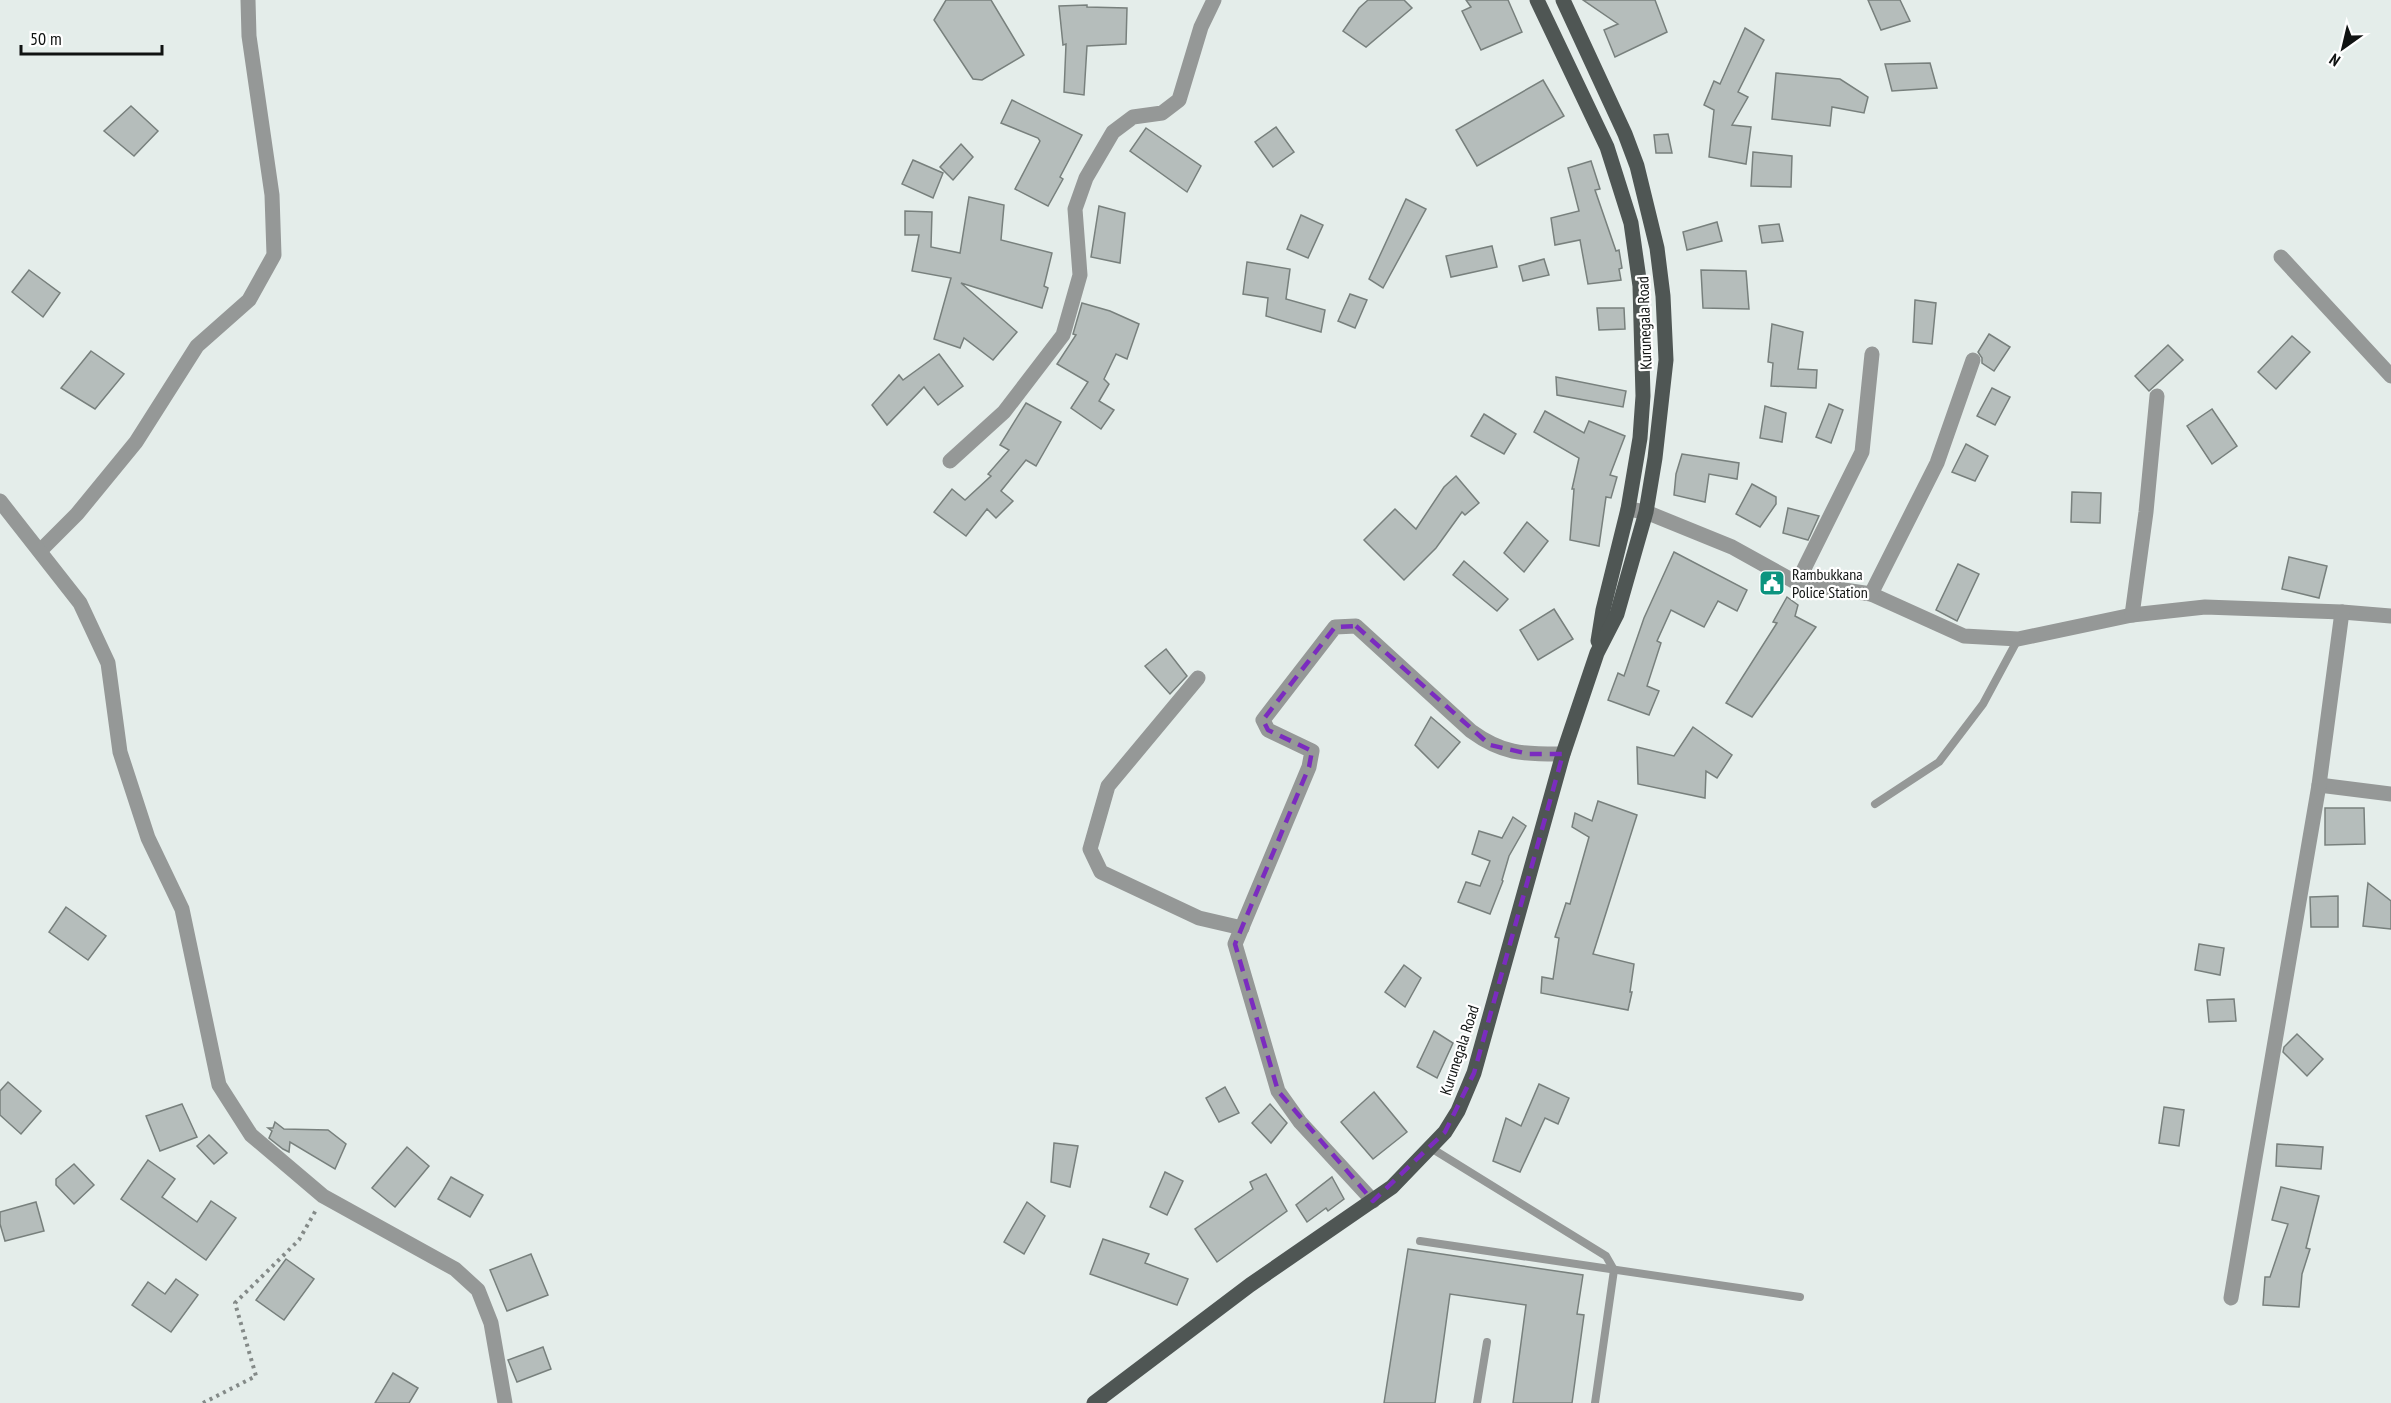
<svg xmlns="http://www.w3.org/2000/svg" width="2391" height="1403" font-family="'PT Sans Narrow',sans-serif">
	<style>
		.building { fill: #b5bdbb; stroke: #78807d; stroke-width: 1.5 }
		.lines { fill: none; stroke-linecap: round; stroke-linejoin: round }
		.path { stroke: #848a88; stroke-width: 4; stroke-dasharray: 3 4.5; stroke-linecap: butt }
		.service { stroke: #959897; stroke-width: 8 }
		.minor { stroke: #959897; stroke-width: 15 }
		.tertiary { stroke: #959897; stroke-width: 15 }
		.primary { stroke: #4f5654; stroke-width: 15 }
		.marked { fill: none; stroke: #7b2cbf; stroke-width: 4.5; stroke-dasharray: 12 8; stroke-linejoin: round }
		.labels { text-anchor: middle; stroke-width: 4.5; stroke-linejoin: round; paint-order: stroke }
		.street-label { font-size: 16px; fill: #101312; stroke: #fff }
		.poi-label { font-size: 16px; fill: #101312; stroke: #fff; text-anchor: start }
	</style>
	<rect width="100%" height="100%" fill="#e4edea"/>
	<g class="building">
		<polygon points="946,0 991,0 1024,55 982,80 973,79 934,20"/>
		<polygon points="1368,0 1404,0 1412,8 1366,47 1343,31 1359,8"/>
		<polygon points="1466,0 1508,0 1522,32 1481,50 1462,11 1471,7"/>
		<polygon points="1583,0 1655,0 1667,32 1615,57 1604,30 1618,24"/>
		<polygon points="1868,0 1900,0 1910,21 1881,30"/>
		<polygon points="1087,5 1087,7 1127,8 1126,44 1087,46 1084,95 1064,92 1066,44 1063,45 1059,6"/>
		<polygon points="1745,28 1764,40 1738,92 1748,97 1732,125 1751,127 1746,164 1709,157 1714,110 1704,105 1714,81 1720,84"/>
		<polygon points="1930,63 1937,88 1892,91 1885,64"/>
		<polygon points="1776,73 1840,79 1868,97 1864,113 1832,107 1830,126 1772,119"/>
		<polygon points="1543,80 1564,116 1477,166 1456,130"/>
		<polygon points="1012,100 1082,135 1060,177 1063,179 1048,206 1015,189 1040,141 1038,138 1001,123"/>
		<polygon points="131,106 158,131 134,156 104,131"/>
		<polygon points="1276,127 1294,152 1273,167 1255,142"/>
		<polygon points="1146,128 1201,166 1187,192 1130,151"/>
		<polygon points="1668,134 1672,153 1656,153 1654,135"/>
		<polygon points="961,144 973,157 953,180 940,167"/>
		<polygon points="1753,152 1792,156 1791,187 1751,186"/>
		<polygon points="913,160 943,173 933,198 902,184"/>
		<polygon points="1591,161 1600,189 1595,190 1616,251 1619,250 1622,268 1619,269 1621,280 1588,284 1580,240 1555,245 1551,218 1579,211 1568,168"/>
		<polygon points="969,197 1004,205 1001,240 1052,253 1044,286 1048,288 1042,308 961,283 1017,332 993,360 964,338 960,348 934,339 951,278 912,271 919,235 905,235 905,211 932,212 931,247 960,253"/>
		<polygon points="1406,199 1426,209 1383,288 1369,279"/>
		<polygon points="1099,206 1125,213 1120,263 1091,257"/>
		<polygon points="1301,215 1323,225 1308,258 1287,249"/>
		<polygon points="1717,222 1722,241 1687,250 1683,232"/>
		<polygon points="1779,224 1783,241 1762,243 1759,226"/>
		<polygon points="1492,246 1497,267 1451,277 1446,256"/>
		<polygon points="1544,259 1549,275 1523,281 1519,266"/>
		<polygon points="1247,262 1290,269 1286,299 1325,310 1321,332 1266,316 1268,298 1243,294"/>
		<polygon points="29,270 60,293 43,317 12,292"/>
		<polygon points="1701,270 1746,271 1749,309 1703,308"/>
		<polygon points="1350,294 1367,300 1355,328 1338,321"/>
		<polygon points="1915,300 1936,303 1932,344 1913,342"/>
		<polygon points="1082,303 1110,311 1139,324 1127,359 1116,354 1104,379 1109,384 1099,401 1114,410 1101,429 1071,408 1088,382 1057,364 1076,335 1073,334"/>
		<polygon points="1597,308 1624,308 1625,329 1599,330"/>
		<polygon points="1772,324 1803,332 1798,369 1817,370 1816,388 1771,386 1773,363 1768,362"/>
		<polygon points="1989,334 2010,347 1994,371 1982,363 1982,358 1978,352"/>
		<polygon points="2292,336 2310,352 2276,389 2258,372"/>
		<polygon points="2168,345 2183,360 2149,391 2135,376"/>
		<polygon points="91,351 124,374 95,409 61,388"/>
		<polygon points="939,354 963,386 938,405 924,387 887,425 872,405 899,375 903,380"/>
		<polygon points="1556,377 1626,391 1623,407 1557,395"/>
		<polygon points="1992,388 2010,397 1995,425 1977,416"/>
		<polygon points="1026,403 1061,422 1036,466 1026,460 1001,491 1013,501 996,518 987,509 966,536 934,512 952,489 965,500 991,476 988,474 1009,450 1000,445"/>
		<polygon points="1829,404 1843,410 1831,443 1816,437"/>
		<polygon points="1765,406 1786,413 1782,442 1760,438"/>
		<polygon points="2212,409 2237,446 2212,464 2187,426"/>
		<polygon points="1545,411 1584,433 1589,421 1625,436 1610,475 1617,477 1611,498 1606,497 1599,546 1570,540 1574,489 1572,489 1579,458 1534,432"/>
		<polygon points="1484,414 1516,434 1504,454 1471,436"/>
		<polygon points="1966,444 1988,456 1975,481 1952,472"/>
		<polygon points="1682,454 1739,463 1737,479 1709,474 1705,502 1674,495 1676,474"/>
		<polygon points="1456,476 1479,503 1465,515 1462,512 1436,548 1404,580 1364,540 1395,509 1416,529 1444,487"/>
		<polygon points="1752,484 1776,497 1776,504 1760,527 1736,514"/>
		<polygon points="2072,492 2101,493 2100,523 2071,522"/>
		<polygon points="1788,508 1819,516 1808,540 1783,533"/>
		<polygon points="1527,522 1548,541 1524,572 1504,553"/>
		<polygon points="1674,552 1747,590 1737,611 1718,601 1704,627 1671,610 1657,641 1661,643 1647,686 1659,691 1649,715 1608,700 1618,673 1624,676 1644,618"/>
		<polygon points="2289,557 2327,566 2319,598 2282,589"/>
		<polygon points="1464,561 1508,599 1497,611 1453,575"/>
		<polygon points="1958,564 1979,574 1957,621 1936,610"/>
		<polygon points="1787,597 1798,605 1795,616 1816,627 1752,717 1726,703 1777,623 1773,622"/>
		<polygon points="1554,609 1573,639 1538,660 1520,630"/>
		<polygon points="1166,649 1187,676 1170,694 1145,666"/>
		<polygon points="1431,717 1460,742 1438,768 1415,745"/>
		<polygon points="1693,727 1732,755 1717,778 1706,771 1705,798 1638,784 1637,747 1674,756"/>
		<polygon points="1598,801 1637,815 1593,954 1634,964 1630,992 1632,992 1628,1010 1541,993 1542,977 1553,979 1559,938 1555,937 1566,903 1570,904 1589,837 1572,827 1575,813 1592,821"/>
		<polygon points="2325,808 2364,808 2365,844 2325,845"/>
		<polygon points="1513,817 1526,826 1509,856 1502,880 1503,881 1490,914 1458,902 1466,882 1480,886 1490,861 1472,854 1479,831 1502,838"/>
		<polygon points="2368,883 2391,901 2391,929 2363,926"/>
		<polygon points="2338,896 2338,927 2311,927 2310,897"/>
		<polygon points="66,907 106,936 88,960 49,932"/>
		<polygon points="2199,944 2224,948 2220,975 2195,970"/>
		<polygon points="1404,965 1421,978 1405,1007 1385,992"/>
		<polygon points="2234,999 2236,1021 2209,1022 2207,1000"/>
		<polygon points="1434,1031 1453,1043 1437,1078 1417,1067"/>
		<polygon points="2297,1034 2323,1059 2307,1076 2283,1052 2284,1047"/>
		<polygon points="8,1082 41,1111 21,1134 0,1115 0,1091"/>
		<polygon points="1539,1084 1569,1098 1558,1124 1545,1118 1520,1172 1493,1161 1506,1118 1521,1126"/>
		<polygon points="1225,1087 1239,1113 1219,1122 1206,1098"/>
		<polygon points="1374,1092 1407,1132 1373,1159 1341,1122"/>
		<polygon points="182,1104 197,1137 160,1151 146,1116"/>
		<polygon points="1270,1104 1287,1123 1271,1143 1252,1123"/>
		<polygon points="2164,1107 2184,1110 2179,1146 2159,1143"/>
		<polygon points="275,1122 284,1129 328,1130 346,1144 335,1169 290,1142 289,1152 283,1149 269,1138 272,1131 268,1128 273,1128"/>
		<polygon points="209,1135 227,1153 214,1164 197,1146"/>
		<polygon points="1054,1143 1078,1146 1070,1187 1051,1182"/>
		<polygon points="2277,1144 2323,1147 2321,1169 2276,1166"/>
		<polygon points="407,1147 429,1166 395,1207 372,1188"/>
		<polygon points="148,1160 175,1179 162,1197 197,1222 211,1201 236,1218 206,1260 121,1199"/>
		<polygon points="74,1164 94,1185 74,1204 56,1185 56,1179"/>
		<polygon points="1165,1172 1183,1181 1167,1215 1150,1207"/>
		<polygon points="1266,1174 1287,1211 1217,1262 1195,1229 1253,1189 1250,1182"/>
		<polygon points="451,1177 483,1195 470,1217 438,1199"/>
		<polygon points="1332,1177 1344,1199 1328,1211 1326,1208 1307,1222 1296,1205"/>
		<polygon points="2281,1187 2319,1196 2306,1248 2310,1249 2302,1274 2299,1307 2263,1305 2265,1277 2270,1277 2288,1224 2272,1220"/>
		<polygon points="36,1202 44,1231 5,1241 0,1224 0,1212"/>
		<polygon points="1027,1202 1045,1216 1024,1254 1004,1242"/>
		<polygon points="1103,1239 1149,1254 1145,1263 1188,1279 1177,1305 1090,1274"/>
		<polygon points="1408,1249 1583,1275 1577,1314 1584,1315 1572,1403 1513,1403 1526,1305 1450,1294 1435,1403 1384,1403"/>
		<polygon points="531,1254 548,1295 507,1311 490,1270"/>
		<polygon points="286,1259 314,1279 284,1320 256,1300"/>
		<polygon points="176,1279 198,1295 171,1332 132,1305 148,1282 165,1294"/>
		<polygon points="543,1347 551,1369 517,1382 508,1360"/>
		<polygon points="393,1373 418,1388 409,1403 375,1403"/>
	</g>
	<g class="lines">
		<polyline class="path" points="203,1403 256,1376 235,1303 299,1240 316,1210"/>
		<g class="service">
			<polyline points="1875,804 1939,762 1983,704 2018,639"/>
			<polyline points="1431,1148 1606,1256 1614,1270 1595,1403"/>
			<polyline points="1420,1241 1800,1297"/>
			<polyline points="1477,1403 1487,1342"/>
		</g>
		<g class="minor">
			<polyline points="2281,257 2391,376"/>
			<polyline points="950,461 1004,412 1063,335 1080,275 1075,209 1086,178 1113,132 1133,117 1162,113 1179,100 1201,27 1214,0"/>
			<polyline points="1628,509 1646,512 1732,547 1797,583 1871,594 1964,636 2018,639 2132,615 2205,607 2342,612 2391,616"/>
			<polyline points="40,551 77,514 136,442 197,346 249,300 274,255 272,195 249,36 248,0"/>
			<polyline points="1797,583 1862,452 1872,354"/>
			<polyline points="1871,594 1937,463 1973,360"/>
			<polyline points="2132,615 2146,512 2157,396"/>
			<polyline points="1198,678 1108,786 1090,849 1101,872 1199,918 1242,928"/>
			<polyline points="2319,785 2391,794"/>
			<path d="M1373,1201L1300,1122L1278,1091L1235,944L1309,767L1312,751L1268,730L1263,720L1335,627L1356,626L1471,731C1504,755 1524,754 1563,754"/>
			<polyline points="2231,1298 2319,785 2342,612"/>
		</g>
		<polyline class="tertiary" points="0,501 80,603 108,663 120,752 148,838 182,909 219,1085 251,1135 323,1196 455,1269 478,1290 491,1323 505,1403"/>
		<g class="primary">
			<polyline points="1537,0 1607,147 1631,223 1640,286 1643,396 1640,438 1628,509 1603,610 1598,641"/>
			<polyline points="1094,1403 1250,1285 1392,1187 1445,1132 1458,1111 1474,1073 1563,754 1597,653 1617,614 1646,512 1655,458 1666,360 1663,296 1657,248 1637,166 1625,134 1563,0"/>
		</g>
	</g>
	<path class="marked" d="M1356,626L1490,745L1529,754H1563L1474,1073L1445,1132L1373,1201L1278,1091L1235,944L1309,767L1312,751L1268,730L1263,720L1335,627Z"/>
	<defs>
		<g id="civic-square" transform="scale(1.35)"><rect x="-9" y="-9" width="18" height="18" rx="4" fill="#0b947f" stroke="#fff"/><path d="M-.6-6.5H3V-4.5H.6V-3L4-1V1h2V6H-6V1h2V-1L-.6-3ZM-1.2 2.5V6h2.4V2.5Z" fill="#fff"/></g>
	</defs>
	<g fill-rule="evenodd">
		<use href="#civic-square" x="1772" y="583"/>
	</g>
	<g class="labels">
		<g class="street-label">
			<text transform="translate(1644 323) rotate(-92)" y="6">Kurunegala Road</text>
			<text transform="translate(1459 1050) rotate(-72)" y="6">Kurunegala Road</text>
		</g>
		<g class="poi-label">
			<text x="1792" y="580">Rambukkana<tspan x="1792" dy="18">Police Station</tspan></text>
		</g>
	</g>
	<g transform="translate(2343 48) rotate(214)" stroke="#ffffff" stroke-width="4.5" paint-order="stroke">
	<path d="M0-4.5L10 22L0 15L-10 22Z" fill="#101312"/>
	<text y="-9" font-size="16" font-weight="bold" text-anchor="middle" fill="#101312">N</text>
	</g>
	<path d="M21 45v9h141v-9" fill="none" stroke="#101312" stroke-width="3"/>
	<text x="30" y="45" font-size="18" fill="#101312" stroke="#ffffff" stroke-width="4.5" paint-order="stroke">50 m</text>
</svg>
